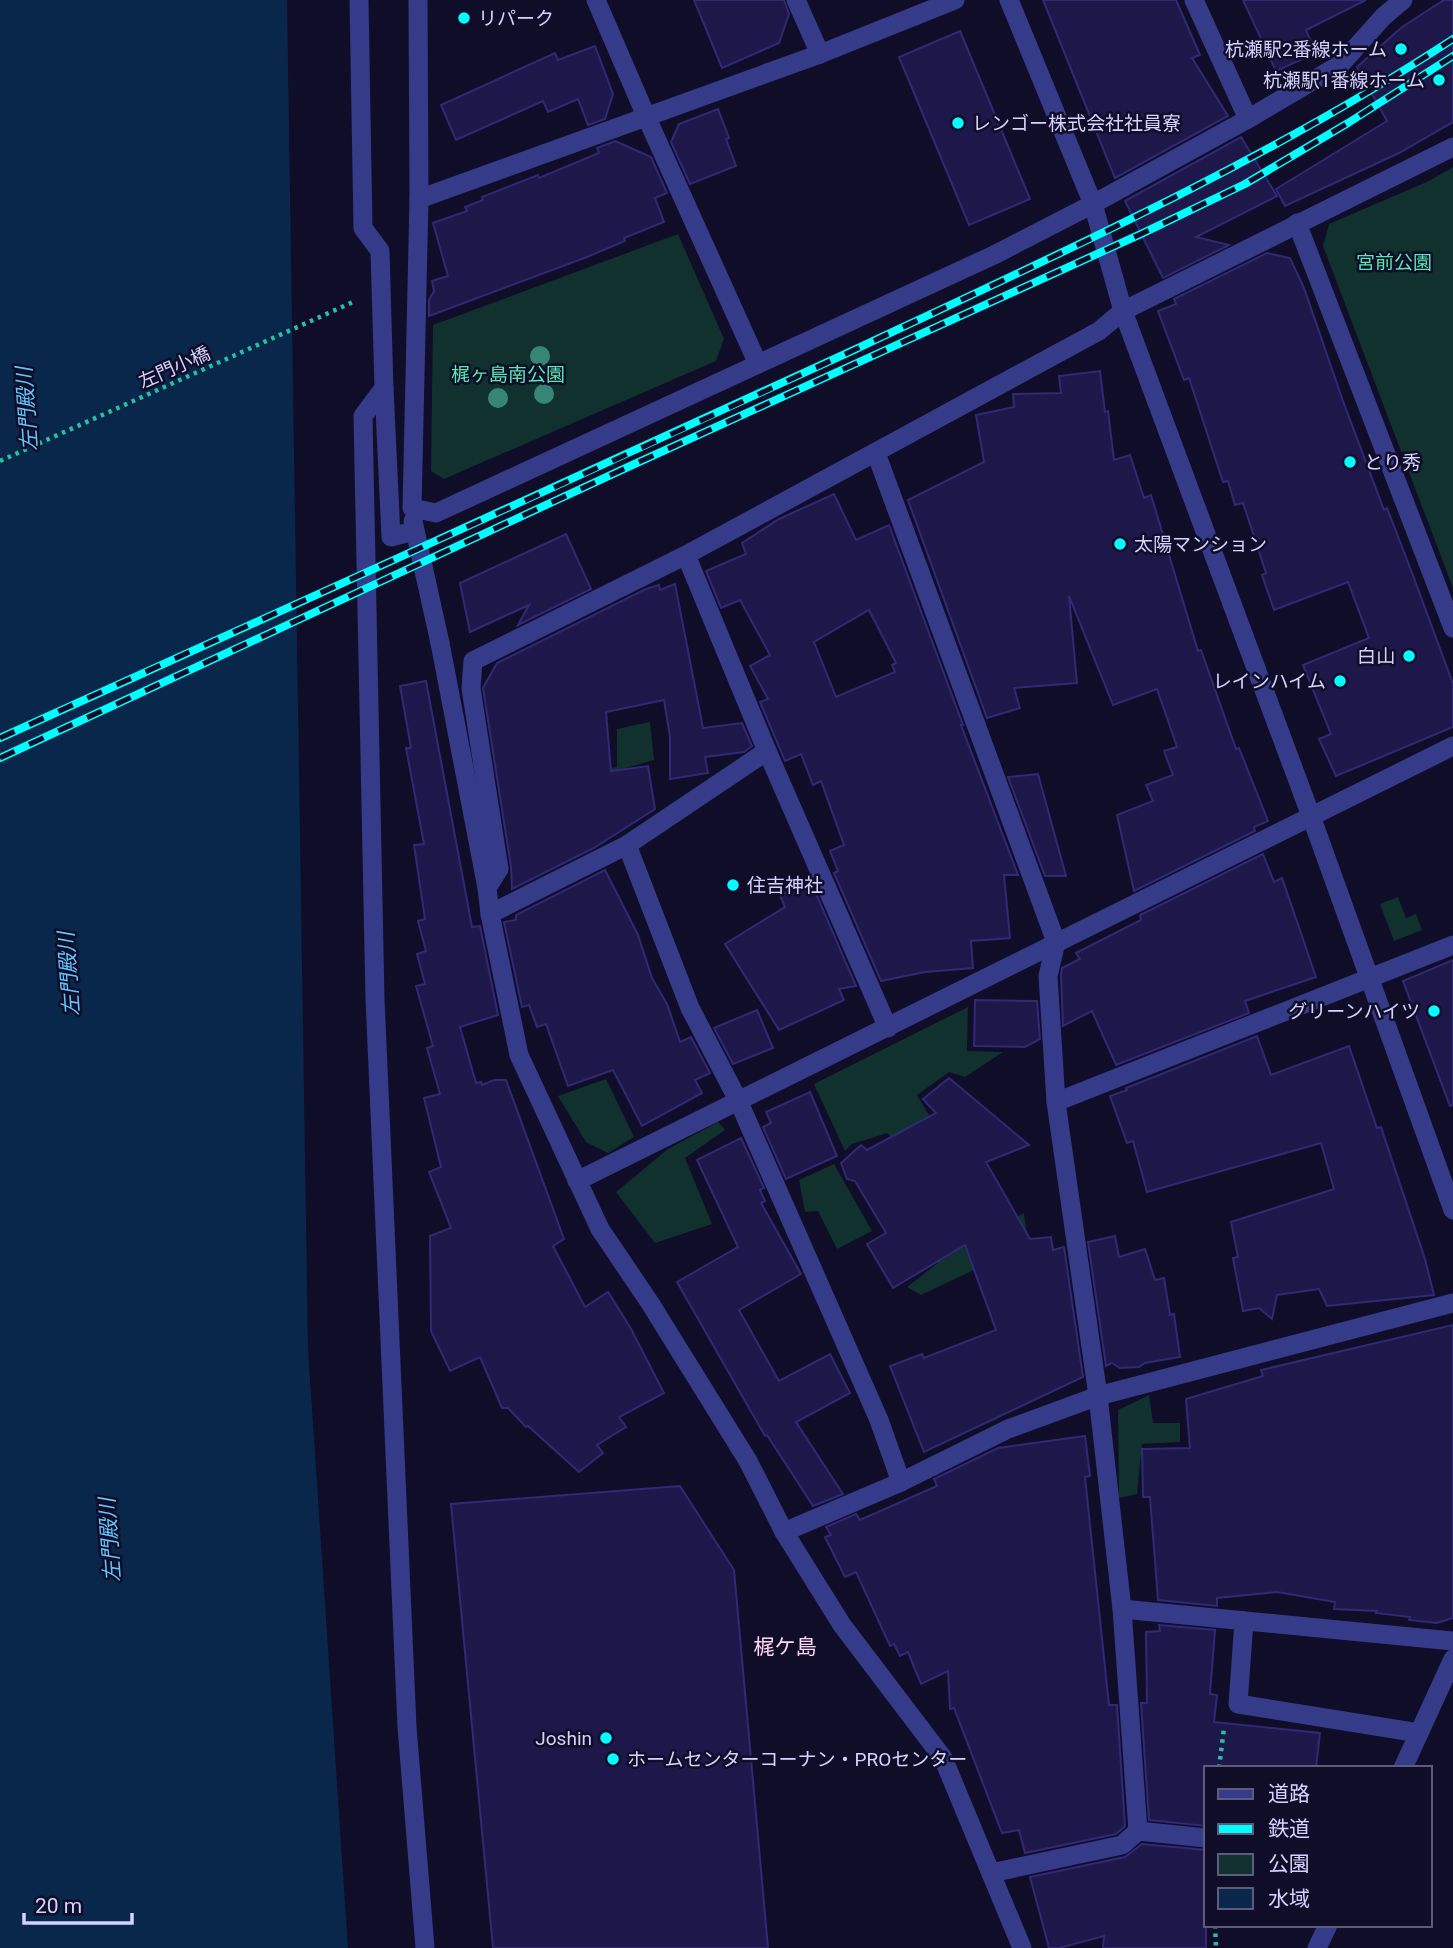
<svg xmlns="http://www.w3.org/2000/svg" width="1453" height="1948" font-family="Roboto,'Noto Sans JP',sans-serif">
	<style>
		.green { fill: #10312d }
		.water { fill: #08274b }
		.building { fill: #1d1849; stroke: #302976; stroke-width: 2; fill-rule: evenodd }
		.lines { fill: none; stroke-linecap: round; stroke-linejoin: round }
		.path { stroke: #27bfa7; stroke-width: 4.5; stroke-dasharray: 3.5 5; stroke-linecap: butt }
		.pedestrian { stroke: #353b89; stroke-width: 19 }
		.minor { stroke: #353b89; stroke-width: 19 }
		.tertiary { stroke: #353b89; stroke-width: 19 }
		.rail-casing { stroke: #00fefe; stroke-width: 8 }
		.rail { stroke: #0f0d27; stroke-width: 5; stroke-dasharray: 16; stroke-linecap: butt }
		.tree { fill: #378575 }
		.poi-dot { fill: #00fefe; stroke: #0f0d27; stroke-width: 2.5 }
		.labels { text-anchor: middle; stroke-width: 5; stroke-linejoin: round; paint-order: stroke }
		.poi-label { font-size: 19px; fill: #d4d3ff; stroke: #0f0d27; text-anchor: start }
		.park-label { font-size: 19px; fill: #57e8b5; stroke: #0f0d27 }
		.street-label { font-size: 19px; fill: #d4d3ff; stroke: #0f0d27 }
		.water-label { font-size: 21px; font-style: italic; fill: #61c6ff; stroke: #0f0d27 }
		.neighbourhood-label { font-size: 21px; fill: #ffd5f4; stroke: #0f0d27 }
	</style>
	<rect width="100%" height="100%" fill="#0f0d27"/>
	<g class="green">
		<polygon points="1453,167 1453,588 1323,246 1329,224 1429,181"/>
		<polygon points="678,234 724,339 716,361 444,479 431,471 433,325"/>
		<polygon points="650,722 654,760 622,769 618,817 575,775 617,767 617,729"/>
		<polygon points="1398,897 1406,918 1416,914 1422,930 1394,941 1380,904"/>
		<polygon points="968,1007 967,1051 1003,1052 965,1077 949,1072 917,1095 930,1117 898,1143 887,1133 852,1144 845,1151 814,1084"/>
		<polygon points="606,1079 634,1137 608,1153 586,1142 558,1096"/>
		<polygon points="718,1122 725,1130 685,1158 712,1224 655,1243 616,1192 668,1149"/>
		<polygon points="834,1164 872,1231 837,1249 818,1211 805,1212 799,1180"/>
		<polygon points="939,1205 970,1257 1005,1223 1024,1213 1028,1244 921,1295 907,1287 938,1263 932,1254"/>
		<polygon points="1149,1395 1153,1423 1180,1423 1180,1442 1142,1444 1137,1494 1119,1498 1118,1410"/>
	</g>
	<polygon class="water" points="0,0 287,0 308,1349 348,1948 0,1948"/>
	<g class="building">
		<polygon points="694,0 784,0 789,14 779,43 722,68"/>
		<polygon points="1043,0 1176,0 1200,55 1192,58 1228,116 1115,178"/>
		<polygon points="1243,0 1366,0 1306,30 1316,53 1276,71"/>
		<polygon points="1444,0 1453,0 1453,122 1399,153 1285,206 1276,189 1387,121 1357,67 1402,27"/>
		<polygon points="960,31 1030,199 969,225 899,57"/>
		<polygon points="595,46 613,94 605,119 588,125 578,99 548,112 543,101 456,140 441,105 555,53 558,60"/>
		<polygon points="718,109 729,138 726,139 736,166 690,184 671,142 679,124"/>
		<polygon points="1241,137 1277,196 1196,237 1229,245 1163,278 1125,201"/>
		<polygon points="615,141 651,157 667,193 655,198 664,222 624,238 625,241 587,257 429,316 429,300 434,291 432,281 448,276 433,223 467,211 465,207 483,200 482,197 538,175 539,178 599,153 597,148"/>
		<polygon points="1267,253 1290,258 1304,288 1343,401 1384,510 1387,508 1414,578 1453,684 1453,727 1336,776 1319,739 1331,734 1303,665 1369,638 1348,582 1274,610 1262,575 1266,573 1243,503 1235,505 1228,481 1223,482 1189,378 1184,380 1158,311 1176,304 1174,299"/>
		<polygon points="1100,371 1105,412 1108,411 1114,460 1130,455 1144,498 1151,495 1198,651 1201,650 1236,749 1239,748 1268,821 1254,827 1255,831 1134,891 1117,815 1153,801 1146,785 1173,775 1164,751 1177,747 1157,689 1113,705 1069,596 1077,683 1014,688 1020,708 987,718 908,500 984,462 976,415 1014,407 1013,394 1061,393 1059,376"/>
		<path d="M834,494L856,540L889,525L963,725H961L1018,875H1004L1010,938L971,941L973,968L925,972L881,981L834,873L838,871L830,851L844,845L821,781L813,785L801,754L785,761L760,702L768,699L750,666L770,655L740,600L721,608L706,571L746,554L742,543L779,519ZM869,610L896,663L892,665L895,672L836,697L814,642Z"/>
		<polygon points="566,534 591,589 518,625 529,605 470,632 460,583"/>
		<polygon points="675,584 703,728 742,723 752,746 744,752 705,757 708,773 670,779 670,737 664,700 606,712 611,771 648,766 655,809 594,848 512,889 511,867 483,688 497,663 646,589 659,585 660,590"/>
		<polygon points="426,681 472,927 480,926 498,1015 460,1027 476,1083 481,1082 482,1085 494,1080 506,1080 564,1239 553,1246 585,1307 608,1292 630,1327 664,1393 619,1417 626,1427 597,1445 603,1453 579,1472 528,1426 526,1427 508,1408 502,1408 480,1357 450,1371 431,1331 430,1236 451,1228 429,1172 441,1167 424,1098 440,1094 427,1048 433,1046 416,986 425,984 417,954 426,951 418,921 425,919 414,845 424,844 406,748 411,748 400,686"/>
		<polygon points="1038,774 1066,876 1045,876 1008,777"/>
		<polygon points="1263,854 1274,882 1282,878 1316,977 1245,1001 1249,1013 1116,1065 1092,1011 1063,1026 1061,975 1062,968 1080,959 1076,953 1141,920 1140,915"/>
		<polygon points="605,870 638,935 652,978 667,1004 680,1042 691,1037 710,1073 695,1080 702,1093 642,1126 613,1070 568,1086 546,1024 537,1027 529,1005 522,1007 504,922 516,920 516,915"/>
		<polygon points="811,882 856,986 839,989 844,1000 779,1030 725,944 785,907 780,895"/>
		<polygon points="1453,960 1453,1105 1450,1106 1403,981"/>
		<polygon points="975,1000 1037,1001 1040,1039 1025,1047 974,1046"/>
		<polygon points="757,1010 773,1048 733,1064 714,1028"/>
		<polygon points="1257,1036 1271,1075 1349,1046 1377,1128 1381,1127 1425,1259 1434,1295 1327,1306 1319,1289 1277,1295 1272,1319 1259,1308 1243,1311 1233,1258 1238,1257 1231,1222 1334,1189 1321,1143 1147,1192 1133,1141 1127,1143 1110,1096 1127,1090 1126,1088"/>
		<polygon points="949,1078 1029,1145 986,1162 1030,1239 1051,1237 1053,1250 1064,1247 1083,1377 924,1452 890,1366 922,1354 924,1358 996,1330 965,1245 893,1288 867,1244 886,1233 855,1181 847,1179 841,1163 861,1145 867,1150 936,1113 923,1099"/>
		<polygon points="810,1092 837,1156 786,1179 763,1127 771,1123 766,1112"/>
		<polygon points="741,1138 764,1188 760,1190 765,1201 761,1203 801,1274 739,1310 779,1381 830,1354 850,1393 796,1422 843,1494 813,1506 767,1435 765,1436 677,1282 738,1247 697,1160"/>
		<polygon points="1115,1236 1119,1257 1145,1249 1155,1280 1164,1278 1170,1315 1174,1314 1180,1357 1145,1363 1139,1367 1120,1368 1112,1363 1106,1366 1088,1242"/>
		<polygon points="1453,1325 1453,1618 1437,1623 1409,1620 1410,1617 1376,1613 1377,1611 1334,1609 1335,1602 1277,1592 1217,1598 1217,1606 1158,1600 1150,1497 1143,1497 1142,1449 1190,1448 1186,1399 1263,1376 1261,1370"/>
		<polygon points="1085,1436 1090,1476 1085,1477 1109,1705 1117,1705 1125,1826 1116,1834 1025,1853 1019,1830 1002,1833 954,1708 950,1709 948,1671 921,1684 908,1652 900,1656 894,1644 890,1646 856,1572 845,1577 825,1537 831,1535 826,1527 856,1514 860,1520 937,1486 934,1479 998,1448"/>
		<polygon points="680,1486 734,1570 768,1948 493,1948 451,1504"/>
		<polygon points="1159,1625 1215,1630 1210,1694 1217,1695 1214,1722 1320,1733 1316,1768 1206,1768 1206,1826 1149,1820 1141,1703 1147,1703 1146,1632 1160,1631"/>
		<polygon points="1142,1844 1206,1850 1206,1948 1103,1948 1104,1936 1059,1948 1049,1948 1030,1877 1125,1857"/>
	</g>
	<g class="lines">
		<g class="path">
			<polyline points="0,461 353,302"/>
			<polyline points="1219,1768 1224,1728"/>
			<polyline points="1215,1925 1216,1948"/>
		</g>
		<g class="pedestrian">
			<polyline points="359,0 363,228 380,251 384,388 363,416 375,999 407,1727 425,1948"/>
			<polyline points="384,388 391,537 414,531"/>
			<polyline points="413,521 440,643"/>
		</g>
		<g class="minor">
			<polyline points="418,0 419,199 412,508 436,513 994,255 1093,204 1248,119 1341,64 1383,17 1403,0"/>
			<polyline points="596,0 646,116 758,364"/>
			<polyline points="796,0 820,54"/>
			<polyline points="1194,0 1248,119"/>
			<polyline points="419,199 820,54 955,0"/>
			<polyline points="1297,223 1453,628"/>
			<polyline points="876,453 1056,942 1048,976 1056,1102 1098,1396 1122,1609 1138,1831"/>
			<polyline points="686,555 767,751 888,1028"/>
			<polyline points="440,643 487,888"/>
			<polyline points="627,845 690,1008 738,1100 879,1420 901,1482"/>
			<polyline points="490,914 627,845 767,751"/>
			<polyline points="1056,1102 1453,945"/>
			<polyline points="577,1181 1453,746"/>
			<polyline points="784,1532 901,1482 1008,1429 1098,1396 1453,1303"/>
			<polyline points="1122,1609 1453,1641"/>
			<polyline points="1244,1621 1238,1704 1419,1733"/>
			<polyline points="1403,1768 1453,1659"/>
			<polyline points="991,1873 1122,1845 1138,1831 1206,1838"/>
			<polyline points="1022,1948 943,1758 842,1625 784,1532 748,1461 650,1303 600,1229 519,1055 490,914 487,888 499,869 471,688 473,661 686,555 1099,331 1123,311 1453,147"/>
			<polyline points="1317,1948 1328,1925"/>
		</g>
		<polyline class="tertiary" points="1009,0 1093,204 1123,311 1311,816 1453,1210"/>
		<g class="rail-casing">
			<g id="rail">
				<path d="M0,738C285,608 572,481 856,349C1059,254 1265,162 1453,39"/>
				<polyline points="0,758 628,467 1141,234 1245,184 1348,123 1453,56"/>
			</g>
		</g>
		<use href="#rail" class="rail"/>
	</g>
	<g class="tree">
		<circle cx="540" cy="356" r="10"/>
		<circle cx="544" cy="394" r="10"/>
		<circle cx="498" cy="398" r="10"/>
	</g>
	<g class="poi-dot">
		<circle cx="464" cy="18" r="7"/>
		<circle cx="1401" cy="49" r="7"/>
		<circle cx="1439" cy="80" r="7"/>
		<circle cx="958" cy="123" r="7"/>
		<circle cx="1350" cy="462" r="7"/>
		<circle cx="1120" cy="544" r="7"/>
		<circle cx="1409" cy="656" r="7"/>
		<circle cx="1340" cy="681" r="7"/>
		<circle cx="733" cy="885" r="7"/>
		<circle cx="1434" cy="1011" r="7"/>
		<circle cx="606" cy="1738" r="7"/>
		<circle cx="613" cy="1759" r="7"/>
	</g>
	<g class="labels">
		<g class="poi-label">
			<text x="478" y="25">リパーク</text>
			<text x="1387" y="56" text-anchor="end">杭瀬駅2番線ホーム</text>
			<text x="1425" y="87" text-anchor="end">杭瀬駅1番線ホーム</text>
			<text x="972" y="130">レンゴー株式会社社員寮</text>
			<text x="1364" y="469">とり秀</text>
			<text x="1134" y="551">太陽マンション</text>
			<text x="1395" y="663" text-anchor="end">白山</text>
			<text x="1326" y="688" text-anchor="end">レインハイム</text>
			<text x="747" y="892">住吉神社</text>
			<text x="1420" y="1018" text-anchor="end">グリーンハイツ</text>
			<text x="592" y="1745" text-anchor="end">Joshin</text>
			<text x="627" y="1766">ホームセンターコーナン・PROセンター</text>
		</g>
		<g class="park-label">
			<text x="1394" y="269">宮前公園</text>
			<text x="508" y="381">梶ヶ島南公園</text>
		</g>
		<g class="street-label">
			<text transform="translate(174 367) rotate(-24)" y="7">左門小橋</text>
		</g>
		<g class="water-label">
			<text transform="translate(27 409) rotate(-94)" y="7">左門殿川</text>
			<text transform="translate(69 974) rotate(-94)" y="7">左門殿川</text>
			<text transform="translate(110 1540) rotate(-94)" y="7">左門殿川</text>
		</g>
		<g class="neighbourhood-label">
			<text x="785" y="1654">梶ケ島</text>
		</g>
	</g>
	<rect x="1204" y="1766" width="228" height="161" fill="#0f0d27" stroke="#5e5c7d" stroke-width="2"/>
	<rect x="1218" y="1789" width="35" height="10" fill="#353b89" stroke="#5e5c7d" stroke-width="2"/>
	<text x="1268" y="1801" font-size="21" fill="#d4d3ff">道路</text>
	<rect x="1218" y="1824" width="35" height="10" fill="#00fefe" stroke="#5e5c7d" stroke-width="2"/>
	<text x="1268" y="1836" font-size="21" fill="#d4d3ff">鉄道</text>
	<rect x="1218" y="1854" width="35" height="21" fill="#10312d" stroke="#5e5c7d" stroke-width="2"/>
	<text x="1268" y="1871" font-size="21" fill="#d4d3ff">公園</text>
	<rect x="1218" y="1888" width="35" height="21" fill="#08274b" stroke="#5e5c7d" stroke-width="2"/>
	<text x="1268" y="1906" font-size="21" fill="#d4d3ff">水域</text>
	<path d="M24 1913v10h108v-10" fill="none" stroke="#d4d3ff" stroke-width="3.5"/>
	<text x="35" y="1913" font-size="21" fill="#d4d3ff" stroke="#0f0d27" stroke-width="5" paint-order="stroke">20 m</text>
</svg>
